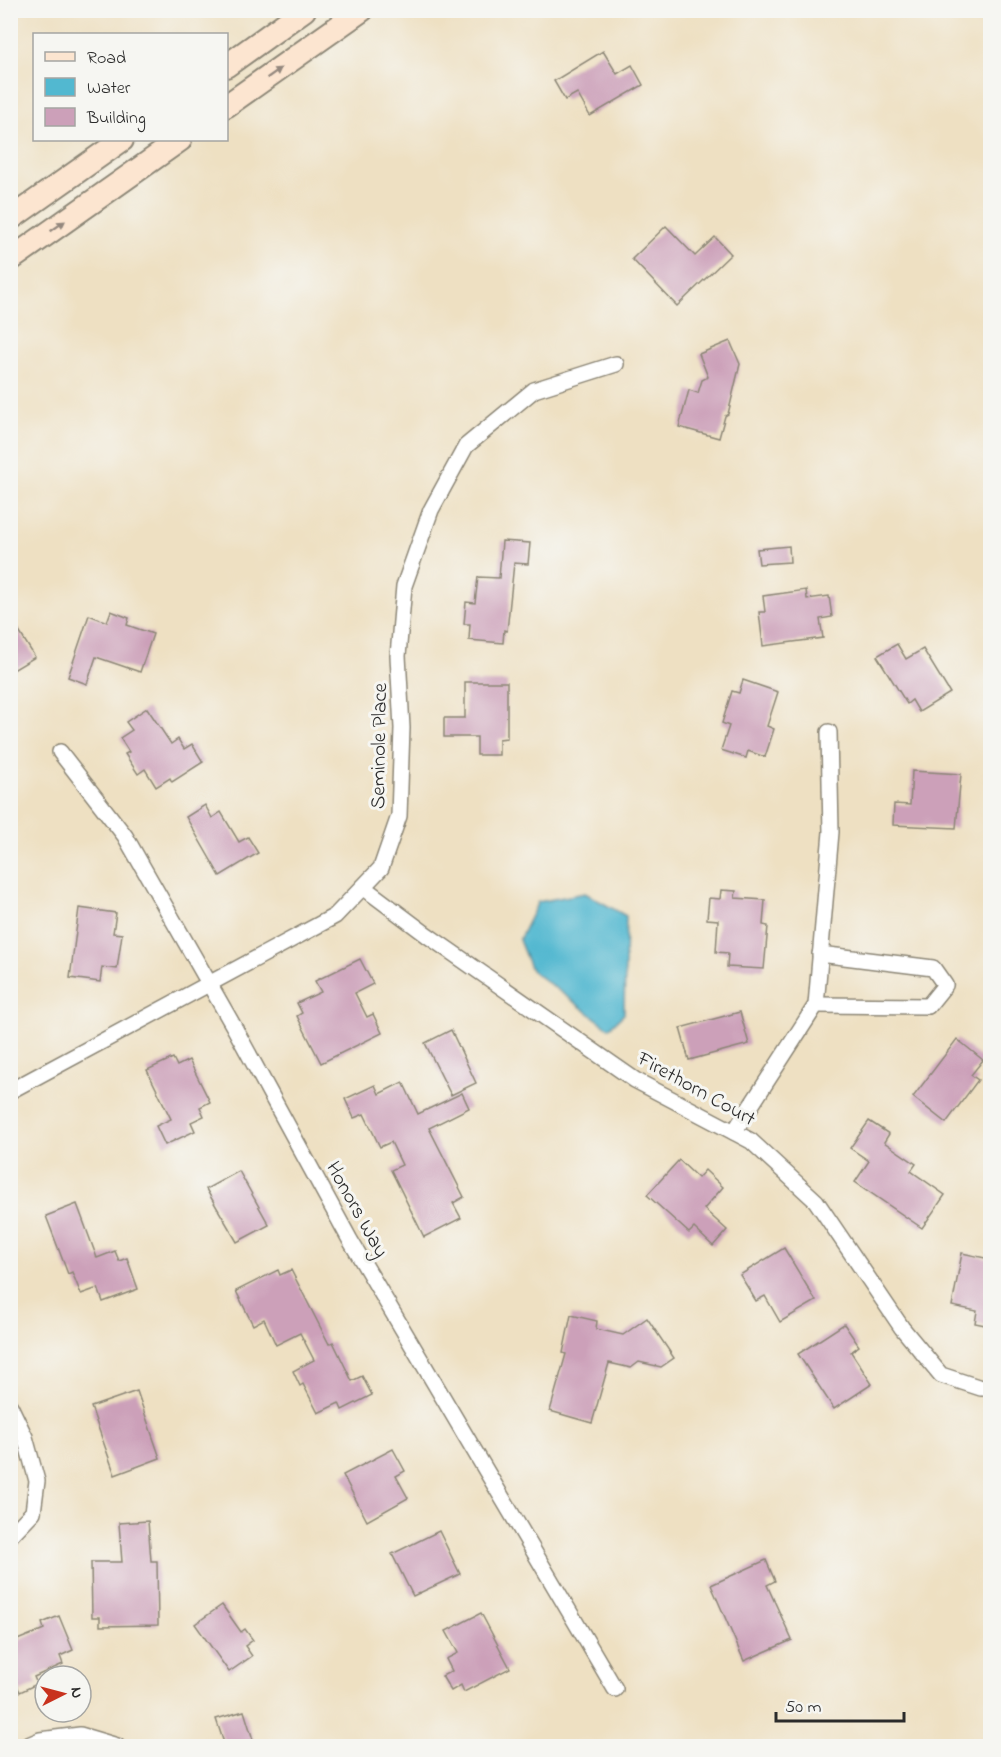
<svg xmlns="http://www.w3.org/2000/svg" width="1001" height="1757" font-family="'Indie Flower',sans-serif">
	<style>
		.water { fill: #52b8d0; stroke: #3e727e; stroke-width: 1.5 }
		.building { fill: #cca0b9 }
		.lines { fill: none; stroke-linecap: round; stroke-linejoin: round }
		.street-casing { stroke: #8c8676; stroke-width: 18 }
		.secondary-casing { stroke: #8c8676; stroke-width: 26 }
		.street { stroke: #fff; stroke-width: 15 }
		.secondary { stroke: #fce5d0; stroke-width: 22 }
		.oneway { fill: #94887e }
		.labels { text-anchor: middle; stroke-width: 6; stroke-linejoin: round; paint-order: stroke }
		.street-label { font-size: 21px; fill: #2b2b2b; stroke: #f6f6f2 }
	</style>
	<rect width="100%" height="100%" fill="#f6f6f2"/>
	<filter id="ink" filterUnits="userSpaceOnUse"><feTurbulence type="fractalNoise" baseFrequency=".0167" numOctaves="2"/><feDisplacementMap in="SourceGraphic" scale="12" xChannelSelector="R" yChannelSelector="G"/><feConvolveMatrix kernelMatrix="1 2 1 2 8 2 1 2 1" color-interpolation-filters="sRGB"/></filter>
	<filter id="wash" filterUnits="userSpaceOnUse"><feTurbulence type="fractalNoise" baseFrequency=".008" numOctaves="4" result="noise"/><feDisplacementMap in="SourceGraphic" scale="24" xChannelSelector="R" yChannelSelector="G"/><feGaussianBlur stdDeviation="1.35" result="paint"/><feColorMatrix in="noise" values="0 0 0 0 0 0 0 0 0 0 0 0 0 0 0 0 0 1.4 0 .05"/><feComposite in="paint" operator="in"/></filter>
	<g filter="url(#wash)">
		<rect width="100%" height="100%" fill="#eee0c2"/>
		<polygon class="water" points="585,893 626,916 624,1014 609,1028 531,970 519,940 538,902"/>
		<g id="blocks">
			<g class="building">
				<polygon points="603,51 617,74 632,65 643,85 590,116 577,93 565,100 554,81"/>
				<polygon points="666,226 695,256 715,237 731,254 677,306 632,259"/>
				<polygon points="730,341 740,364 728,414 725,416 719,438 679,427 689,390 698,393 702,380 708,377 699,354"/>
				<polygon points="502,541 530,543 528,564 514,563 507,631 504,630 503,643 469,640 470,624 464,624 466,602 475,603 478,577 499,578"/>
				<polygon points="789,546 790,562 759,564 757,549"/>
				<polygon points="806,590 807,599 829,596 832,617 820,619 823,638 763,646 759,612 765,612 763,596"/>
				<polygon points="111,611 129,618 127,625 153,634 140,672 96,657 87,684 68,677 89,615 107,622"/>
				<polygon points="10,617 35,657 10,672"/>
				<polygon points="897,644 906,659 923,649 950,693 919,712 912,700 907,704 877,656"/>
				<polygon points="743,680 778,692 767,726 774,729 765,757 748,751 746,758 721,750 729,726 722,723 732,691 739,693"/>
				<polygon points="465,682 507,682 507,738 499,739 499,755 477,755 477,737 444,737 444,718 465,718"/>
				<polygon points="147,708 171,744 178,739 184,749 192,744 203,762 172,782 170,778 156,787 145,769 138,774 125,754 129,752 120,738 132,730 126,722"/>
				<polygon points="912,771 961,774 956,828 893,825 894,804 910,805"/>
				<polygon points="205,805 212,818 221,812 239,842 248,837 258,853 220,876 186,817"/>
				<polygon points="721,890 736,891 735,898 765,900 763,925 768,926 764,969 727,967 728,953 716,952 718,920 707,919 709,898 720,899"/>
				<polygon points="79,908 116,913 113,933 122,934 117,969 102,967 100,982 70,978"/>
				<polygon points="360,959 373,984 355,993 367,1017 373,1014 382,1033 321,1063 297,1016 302,1013 297,1003 321,992 315,981"/>
				<polygon points="740,1012 749,1044 689,1060 680,1028"/>
				<polygon points="451,1030 476,1083 451,1095 425,1043"/>
				<polygon points="957,1039 983,1060 971,1075 978,1080 946,1123 913,1097"/>
				<polygon points="173,1058 177,1066 189,1060 210,1102 200,1107 204,1116 191,1122 195,1131 165,1145 156,1126 171,1119 147,1070"/>
				<polygon points="403,1082 418,1114 462,1093 469,1108 429,1128 464,1197 453,1203 461,1218 424,1237 391,1170 402,1165 391,1142 380,1147 364,1114 354,1118 345,1099 375,1085 379,1094"/>
				<polygon points="869,1121 889,1134 884,1142 916,1164 911,1171 945,1195 922,1228 855,1182 869,1161 850,1148"/>
				<polygon points="679,1160 698,1178 705,1170 723,1187 704,1209 727,1230 713,1246 694,1228 689,1233 647,1195"/>
				<polygon points="239,1171 269,1225 237,1242 206,1189"/>
				<polygon points="77,1204 97,1258 115,1251 119,1261 127,1258 138,1289 103,1302 98,1288 81,1294 72,1272 68,1274 46,1216"/>
				<polygon points="784,1248 816,1301 780,1322 765,1296 756,1301 740,1275"/>
				<polygon points="962,1253 990,1259 990,1326 975,1323 977,1311 952,1306"/>
				<polygon points="278,1270 280,1275 291,1270 329,1344 333,1342 352,1381 362,1376 372,1395 342,1410 339,1403 318,1413 303,1384 300,1386 293,1371 314,1360 300,1333 276,1345 264,1319 253,1325 236,1291"/>
				<polygon points="571,1315 597,1321 596,1329 623,1335 647,1318 674,1358 661,1367 639,1362 631,1368 609,1363 592,1423 550,1411 566,1354 563,1353"/>
				<polygon points="844,1324 859,1346 851,1352 872,1384 834,1409 798,1354"/>
				<polygon points="137,1391 160,1458 115,1475 91,1407"/>
				<polygon points="393,1449 405,1471 396,1476 408,1498 367,1521 343,1475"/>
				<polygon points="148,1521 151,1561 157,1561 158,1625 100,1626 100,1617 92,1617 91,1562 122,1562 119,1523"/>
				<polygon points="439,1531 460,1574 413,1596 392,1554"/>
				<polygon points="766,1560 775,1581 767,1585 792,1640 744,1661 711,1585"/>
				<polygon points="222,1605 241,1632 245,1629 253,1640 245,1646 252,1656 229,1672 195,1624"/>
				<polygon points="481,1613 510,1668 464,1692 461,1685 451,1691 442,1676 452,1671 446,1659 458,1653 446,1631"/>
				<polygon points="59,1616 73,1650 60,1656 63,1664 34,1677 37,1684 20,1692 10,1670 10,1643 44,1629 42,1623"/>
				<polygon points="244,1711 255,1746 225,1746 216,1719"/>
			</g>
		</g>
	</g>
	<g filter="url(#ink)">
		<use href="#blocks" fill-opacity="0" stroke="#8c8676" stroke-width="1.5"/>
		<g class="lines">
			<g class="street-casing">
				<g id="street">
					<polyline points="60,752 125,836 234,1027 350,1240 615,1689"/>
					<polyline points="363,887 427,935 635,1080 751,1141 816,1201 902,1328 941,1375 981,1388 990,1387"/>
					<polyline points="816,1005 928,1006 945,985 933,968 820,954"/>
					<polyline points="10,1091 335,916 381,868 399,816 402,728 398,656 404,586 431,510 466,446 534,390 616,364"/>
					<polyline points="734,1132 816,1005 831,832 829,732"/>
					<polyline points="10,1406 25,1437 37,1481 33,1512 10,1536"/>
					<polyline points="26,1746 40,1740 80,1735 117,1746"/>
				</g>
			</g>
			<g class="secondary-casing">
				<g id="secondary">
					<polyline points="226,66 304,10"/>
					<polyline points="226,106 362,10"/>
					<polyline points="10,219 122,140"/>
					<polyline points="10,260 180,140"/>
				</g>
			</g>
			<use href="#street" class="street"/>
			<use href="#secondary" class="secondary"/>
		</g>
		<defs><path id="oneway-solid" d="M-6-.8H1V-3.2L6.5 0L1 3.2V.8H-6Z" transform="scale(1.5)"/></defs>
		<g class="oneway">
			<use href="#oneway-solid" transform="translate(274 73) rotate(-35)"/>
			<use href="#oneway-solid" transform="translate(58 226) rotate(-35)"/>
		</g>
	</g>
	<g class="labels">
		<g class="street-label">
			<text transform="translate(378 746) rotate(-89)" y="7">Seminole Place</text>
			<text transform="translate(697 1088) rotate(29)" y="7">Firethorn Court</text>
			<text transform="translate(358 1209) rotate(61)" y="7">Honors Way</text>
		</g>
	</g>
	<rect width="1001" height="1757" fill="none" stroke="#f6f6f2" stroke-width="36"/>
	<rect x="33" y="33" width="195" height="108" fill="#f6f6f2" stroke="#a5a5a2" stroke-width="1.5"/>
	<rect x="45" y="52" width="30" height="9" fill="#fce5d0" stroke="#a5a5a2" stroke-width="1.5"/>
	<text x="87" y="63" font-size="18" fill="#2b2b2b">Road</text>
	<rect x="45" y="78" width="30" height="18" fill="#52b8d0" stroke="#a5a5a2" stroke-width="1.5"/>
	<text x="87" y="93" font-size="18" fill="#2b2b2b">Water</text>
	<rect x="45" y="108" width="30" height="18" fill="#cca0b9" stroke="#a5a5a2" stroke-width="1.5"/>
	<text x="87" y="123" font-size="18" fill="#2b2b2b">Building</text>
	<g transform="translate(63 1694) rotate(84)"><circle r="28" fill="#f6f6f2" stroke="#a5a5a2" stroke-width="1.5"/>
	<path d="M0-4.5L10 22L0 15L-10 22Z" fill="#c8321e"/>
	<text y="-9" font-size="16" font-weight="bold" text-anchor="middle" fill="#2b2b2b">N</text>
	</g>
	<path d="M776 1712v9h128v-9" fill="none" stroke="#2b2b2b" stroke-width="3"/>
	<text x="785" y="1712" font-size="18" fill="#2b2b2b" stroke="#f6f6f2" stroke-width="4.5" paint-order="stroke">50 m</text>
</svg>
